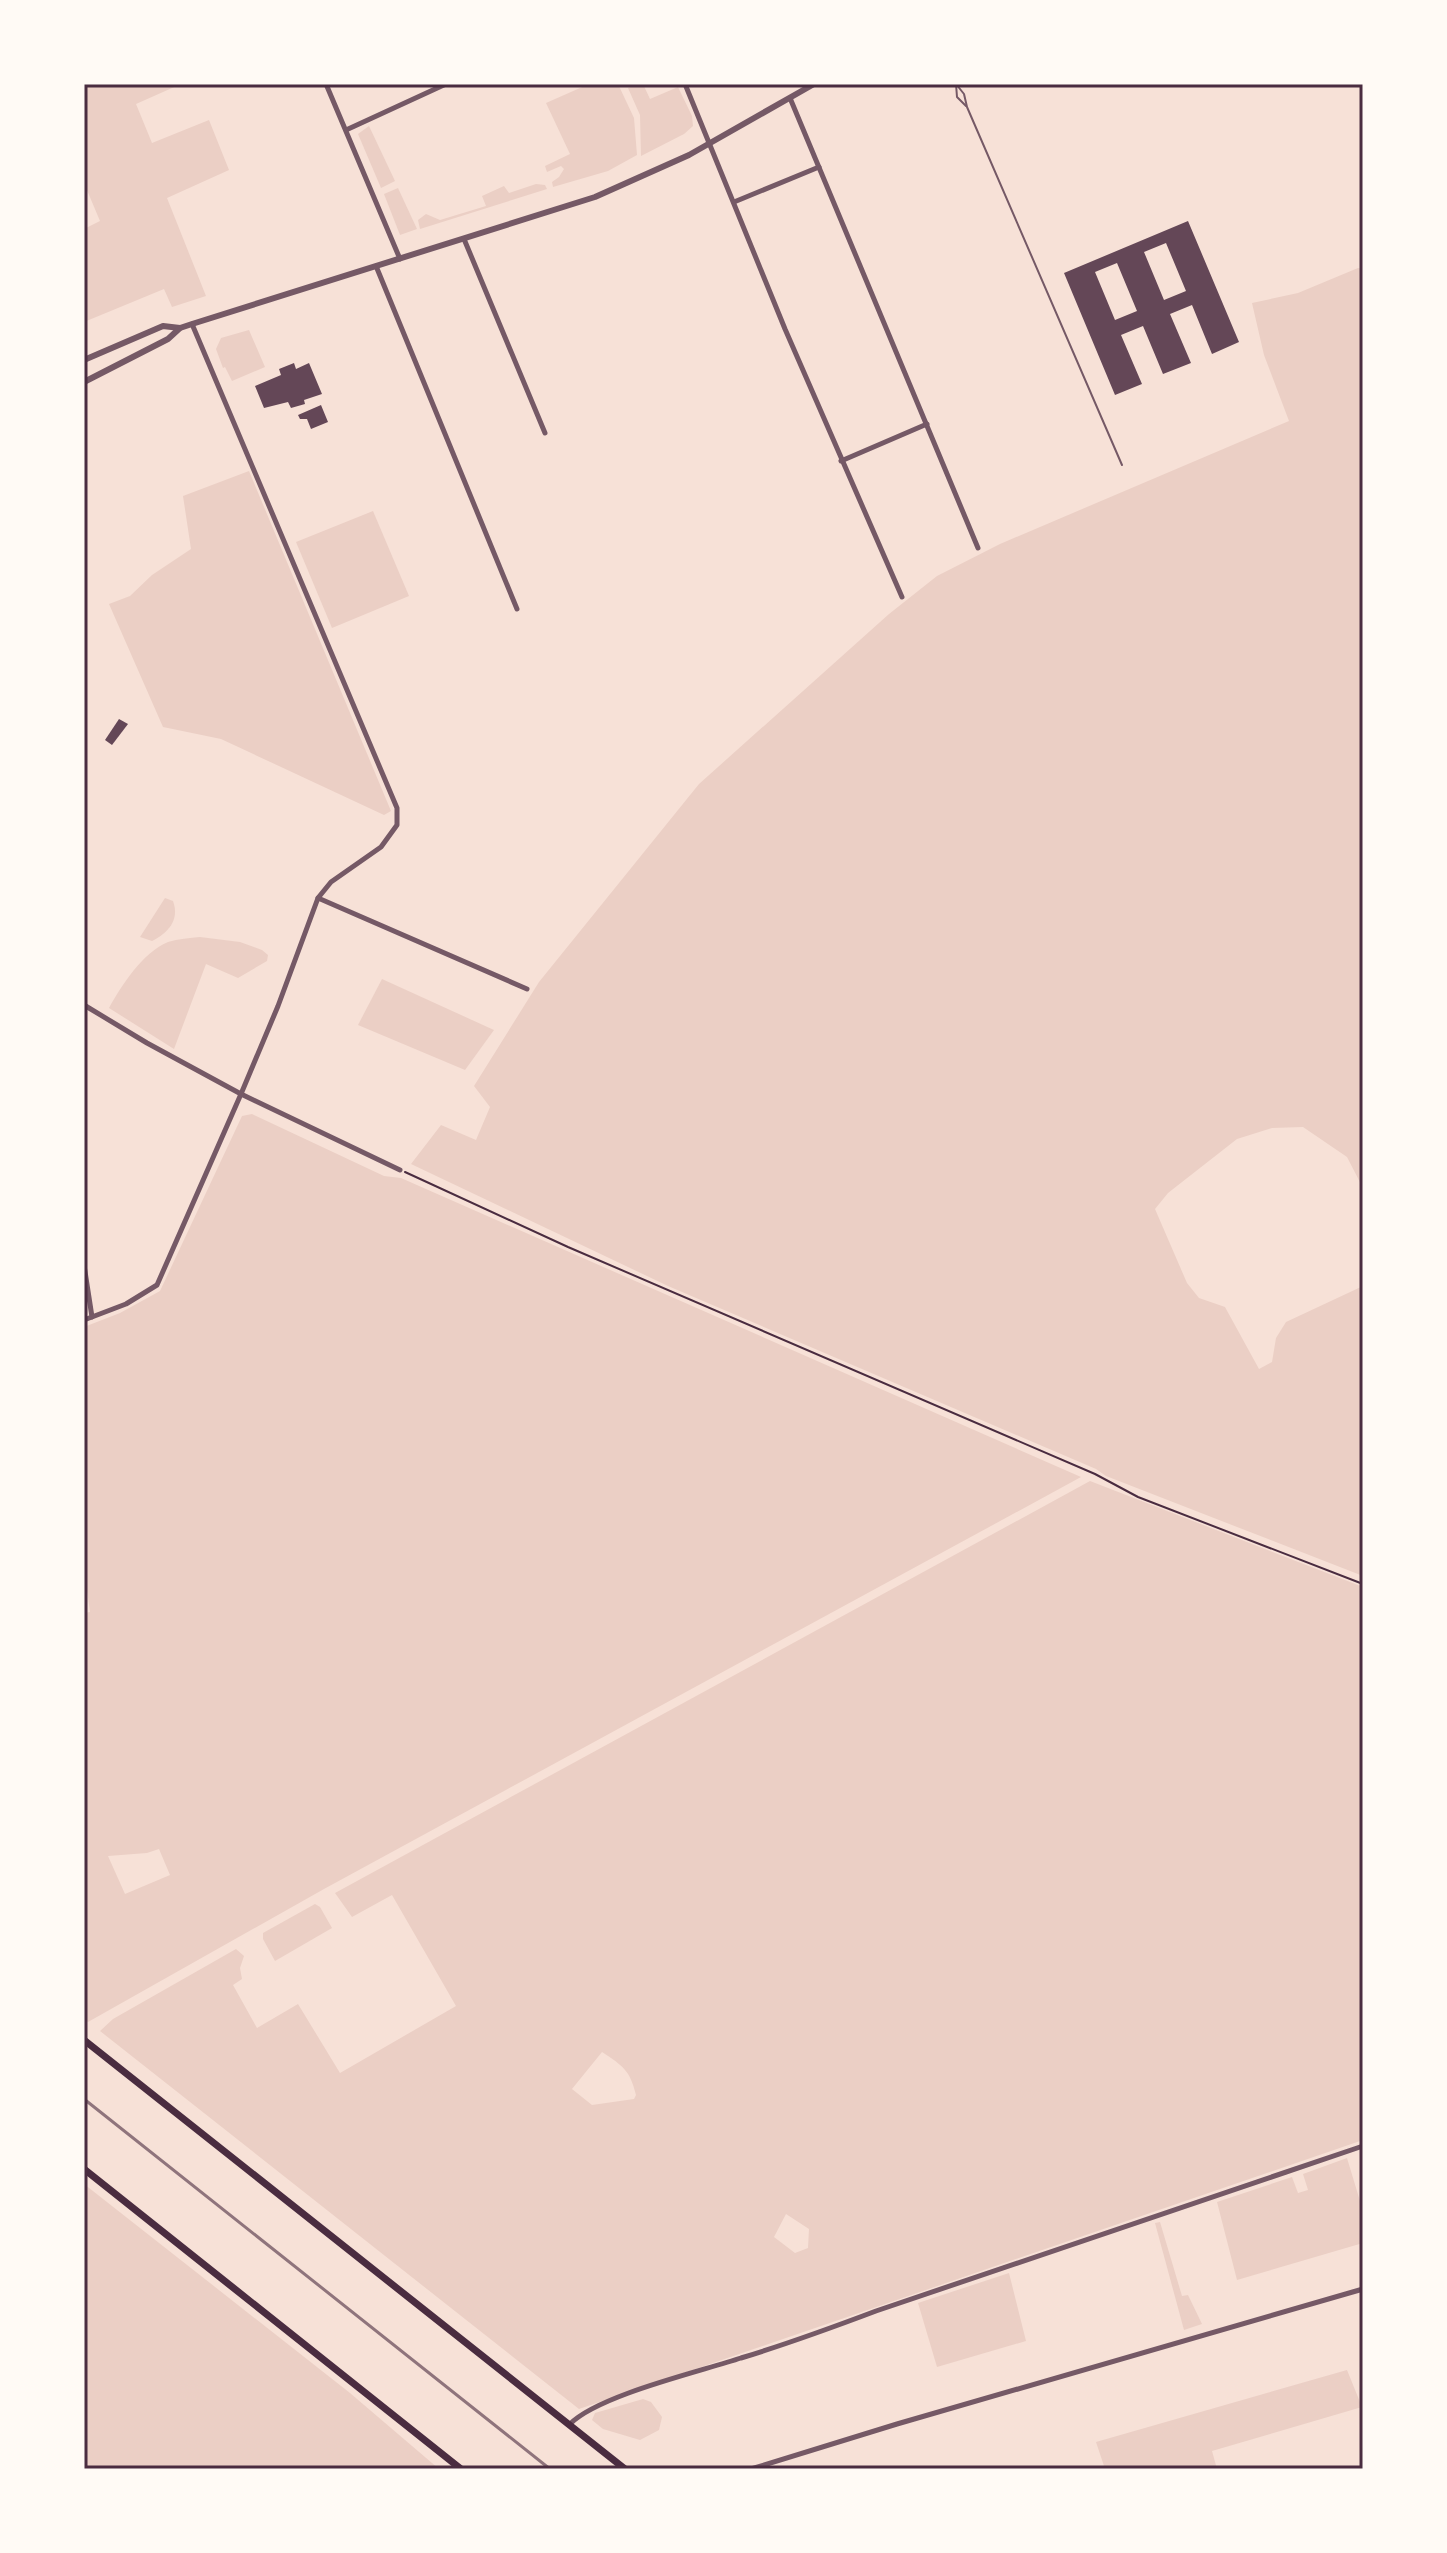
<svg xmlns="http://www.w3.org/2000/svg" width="1447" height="2553" font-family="Karla,sans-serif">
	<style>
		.green { fill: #ebcfc5; fill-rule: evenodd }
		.building { fill: #644757; fill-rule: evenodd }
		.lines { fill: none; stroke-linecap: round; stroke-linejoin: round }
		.path { stroke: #4a2c40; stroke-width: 2 }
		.service { stroke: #755966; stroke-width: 2 }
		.minor { stroke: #755966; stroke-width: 5 }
		.tertiary { stroke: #755966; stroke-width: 6 }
		.secondary { stroke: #4a2c40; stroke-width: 7 }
		.rail { stroke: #8f747c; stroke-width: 3 }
		.neatline { fill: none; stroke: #4a2c40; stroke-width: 3 }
	</style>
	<rect width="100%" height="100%" fill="#f7e1d7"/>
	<g class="green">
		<polygon points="84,84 181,84 136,104 152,143 209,120 229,170 167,198 206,296 172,307 164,289 84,322 84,229 100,221 84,183"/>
		<polygon points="589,84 618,84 634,118 637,155 608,171 553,187 552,182 559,177 564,169 561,166 547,172 545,166 570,154 546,103"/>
		<polygon points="638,84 643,84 650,99 678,87 692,116 693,126 684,134 641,156 640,115 628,88"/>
		<polygon points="369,126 395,181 381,188 358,134"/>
		<polygon points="536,184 545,185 547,189 420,229 418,220 426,214 440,220 486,206 482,196 504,186 509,193"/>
		<polygon points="398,188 417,229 400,235 384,194"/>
		<polygon points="1358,268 1363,269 1363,1188 1347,1157 1303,1127 1272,1128 1237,1139 1168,1193 1155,1209 1187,1283 1199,1298 1225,1307 1259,1369 1272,1362 1276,1338 1286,1322 1363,1286 1363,1576 1106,1476 1096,1469 668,1286 411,1164 441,1125 476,1140 490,1107 474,1086 539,982 699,784 889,614 937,576 1000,544 1289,421 1264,355 1252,303 1298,293"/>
		<polygon points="249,330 265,367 232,381 225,367 223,368 216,349 221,338"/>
		<polygon points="249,471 391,811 384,815 221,739 163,727 109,604 130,596 152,575 191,549 183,496"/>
		<polygon points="373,511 409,596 332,628 296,542"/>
		<path d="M165,898L173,901C180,920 168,933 152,941L140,937Z"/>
		<path d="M200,937L240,942L262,950L268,955L267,961L238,978L206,964L174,1049L109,1008C122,985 142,953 168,942C178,939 190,938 200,937Z"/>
		<polygon points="382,979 494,1030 465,1070 358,1025"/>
		<path d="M252,1114L384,1176L401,1178L1081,1477L324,1889L88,2022L84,2019V1613L90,1612L87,1590H84V1327L120,1313L160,1291L242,1116ZM159,1849L170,1875L125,1894L108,1856L147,1853Z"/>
		<path d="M1090,1481L1363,1587V2140L579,2409L100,2031L113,2019L236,1949L244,1956L240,1968L242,1979L233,1985L257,2028L298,2004L340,2073L456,2006L392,1895L352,1917L335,1893ZM602,2052C623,2066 630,2070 636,2095L634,2099L592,2105L572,2089ZM786,2214L809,2229L808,2248L795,2253L774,2237Z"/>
		<polygon points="315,1904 320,1907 332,1928 275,1961 263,1939 263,1933"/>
		<polygon points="1347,2158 1363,2211 1363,2243 1237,2280 1217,2202 1292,2177 1298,2193 1308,2190 1303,2174"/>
		<polygon points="84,2184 350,2393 439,2469 84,2469"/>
		<polygon points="1160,2222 1182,2296 1188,2295 1202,2324 1184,2330 1155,2223"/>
		<polygon points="1009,2273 1026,2341 937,2367 918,2303"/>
		<polygon points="1347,2370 1362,2407 1212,2451 1217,2469 1152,2469 1151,2467 1105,2469 1096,2442"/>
		<polygon points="643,2399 651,2402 662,2417 659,2430 640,2440 603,2429 592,2420 595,2413"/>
	</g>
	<g class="building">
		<path d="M1188,221L1239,342L1212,354L1192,305L1170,314L1191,363L1163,374L1143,326L1121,335L1142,384L1115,395L1064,273ZM1166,243L1186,291L1164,300L1144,252ZM1117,263L1137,311L1115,320L1095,272Z"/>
		<polygon points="294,363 296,369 309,363 322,394 304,400 305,404 291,408 288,402 264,408 255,386 281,375 279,369"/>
		<polygon points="321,405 328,422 311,429 307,419 300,419 298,415"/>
		<polygon points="119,719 128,724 112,745 105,740"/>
	</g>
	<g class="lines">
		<polyline class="path" points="405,1172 568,1247 1095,1474 1138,1497 1363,1584"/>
		<g class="service">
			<polyline points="956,84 964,94 967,107 1122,465"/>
			<polyline points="956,84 957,97 966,106"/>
		</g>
		<g class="minor">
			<polyline points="326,84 400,259"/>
			<polyline points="685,84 785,329 902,597"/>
			<polyline points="790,98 978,548"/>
			<polyline points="346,130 446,84"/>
			<polyline points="734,202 819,167"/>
			<polyline points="464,239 545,433"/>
			<polyline points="376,266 517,609"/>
			<polyline points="841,461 927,424"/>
			<polyline points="318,898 527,989"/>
			<polyline points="84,1005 147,1043 241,1094 400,1170"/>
			<polyline points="84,1265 92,1317"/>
			<polyline points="84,1320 126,1304 157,1285 241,1094 278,1006 318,898 331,882 381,847 397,825 397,808 192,324"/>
			<path d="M570,2424C599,2395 699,2372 741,2358C787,2344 831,2328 876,2311L1363,2146"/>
			<polyline points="751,2469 897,2424 1363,2289"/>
		</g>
		<g class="tertiary">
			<polyline points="84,360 163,326 180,328"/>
			<polyline points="84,382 168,339 180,328 192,324 595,197 689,155 814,84"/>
		</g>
		<g class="secondary">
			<polyline points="84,2040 625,2469"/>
			<polyline points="84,2169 461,2469"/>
		</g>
		<polyline class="rail" points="84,2099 550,2469"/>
	</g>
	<rect width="1447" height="2553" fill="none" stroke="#fffaf5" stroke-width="172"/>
	<rect x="86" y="86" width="1275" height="2381" class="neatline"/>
</svg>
